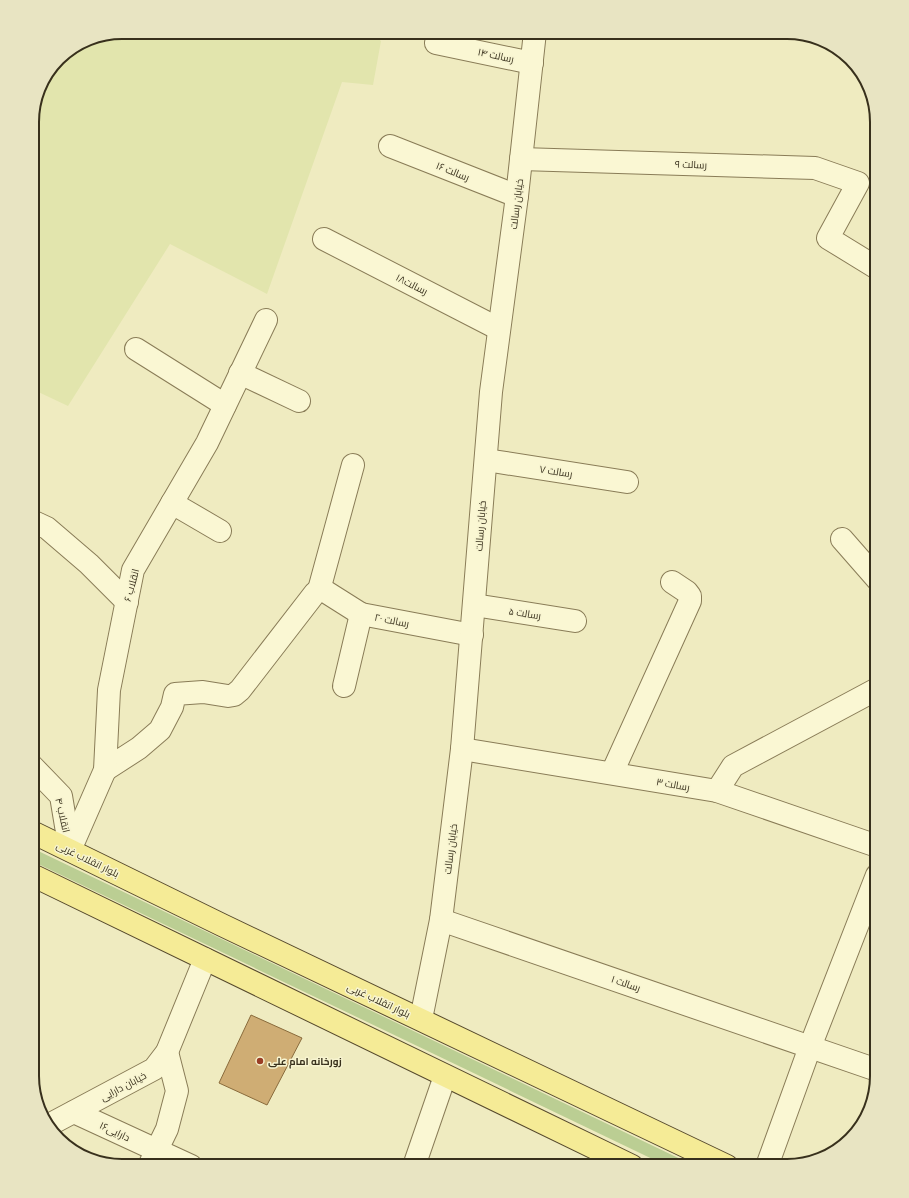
<svg xmlns="http://www.w3.org/2000/svg" width="909" height="1198" font-family="'IBM Plex Serif',Cairo,serif">
	<style>
		.farmland { fill: #e2e5ad }
		.green { fill: #bbce93 }
		.building { fill: #cfad74; stroke: #896b3c }
		.lines { fill: none; stroke-linecap: round; stroke-linejoin: round }
		.minor-casing { stroke: #897c57; stroke-width: 24 }
		.major-casing { stroke: #56492c; stroke-width: 24 }
		.minor { stroke: #faf7d3; stroke-width: 22 }
		.major { stroke: #f5eb96; stroke-width: 22 }
		.poi-dot { fill: #9a3d25; stroke: #f7f4d0; stroke-width: 1.5 }
		.labels { text-anchor: middle; stroke-width: 3; stroke-linejoin: round; paint-order: stroke }
		.street-label { font-size: 10px; fill: #38301c; stroke: #f7f4d0 }
		.poi-label { font-size: 10px; font-weight: bold; fill: #38301c; stroke: #f7f4d0; text-anchor: start }
		.rim { fill: none; stroke: #38301c; stroke-width: 2 }
	</style>
	<rect width="100%" height="100%" fill="#efebc0"/>
	<polygon class="farmland" points="122,32 370,32 381,41 373,85 342,82 267,294 170,244 68,406 32,389 32,116 41,82 63,55 88,39"/>
	<polygon class="green" points="32,848 695,1166 667,1166 32,861"/>
	<polygon class="building" points="251,1015 302,1038 267,1105 219,1083"/>
	<g class="lines">
		<g class="minor-casing">
			<g id="minor">
				<polyline points="436,43 532,63"/>
				<polyline points="390,146 517,196"/>
				<polyline points="521,159 815,168 858,183 828,238 877,268"/>
				<polyline points="324,239 499,329"/>
				<polyline points="136,349 225,405"/>
				<polyline points="240,373 299,401"/>
				<polyline points="486,460 627,482"/>
				<polyline points="172,503 220,531"/>
				<polyline points="32,521 47,528 89,564 127,602"/>
				<polyline points="842,539 877,579"/>
				<polyline points="319,590 353,465"/>
				<polyline points="474,605 575,621"/>
				<polyline points="344,686 361,614 472,635"/>
				<polyline points="462,749 717,791 877,846"/>
				<polyline points="32,766 61,796 70,850"/>
				<polyline points="105,770 139,748 160,730 172,707 175,694 203,692 228,696 234,695 240,690 315,593 319,590 323,590 361,614"/>
				<polyline points="612,773 690,601 690,596 687,592 672,582"/>
				<polyline points="717,791 733,766 877,689"/>
				<polyline points="70,850 105,770 109,690 133,570 207,443 266,320"/>
				<polyline points="441,920 877,1070"/>
				<polyline points="421,1019 441,920 462,749 491,392 517,196 535,32"/>
				<polyline points="74,1112 191,1166"/>
				<polyline points="47,1126 154,1069 167,1052 205,959"/>
				<polyline points="149,1166 167,1129 177,1091 167,1052"/>
				<polyline points="414,1166 445,1076"/>
				<polyline points="767,1166 810,1047 877,875"/>
			</g>
		</g>
		<g class="major-casing">
			<g id="major">
				<polyline points="32,832 222,925 727,1166"/>
				<polyline points="32,875 632,1166"/>
			</g>
		</g>
		<use href="#minor" class="minor"/>
		<use href="#major" class="major"/>
	</g>
	<circle class="poi-dot" cx="260" cy="1061" r="4"/>
	<g class="labels">
		<g class="street-label">
			<text transform="translate(496 55) rotate(12)" y="4">رسالت ۱۴</text>
			<text transform="translate(691 164) rotate(2)" y="4">رسالت ۹</text>
			<text transform="translate(453 171) rotate(22)" y="4">رسالت ۱۶</text>
			<text transform="translate(516 204) rotate(-83)" y="4">خیابان رسالت</text>
			<text transform="translate(412 284) rotate(27)" y="4">رسالت۱۸</text>
			<text transform="translate(556 471) rotate(9)" y="4">رسالت ۷</text>
			<text transform="translate(480 526) rotate(-86)" y="4">خیابان رسالت</text>
			<text transform="translate(131 585) rotate(-75)" y="4">انقلاب ۶</text>
			<text transform="translate(525 613) rotate(9)" y="4">رسالت ۵</text>
			<text transform="translate(392 620) rotate(11)" y="4">رسالت ۲۰</text>
			<text transform="translate(673 784) rotate(10)" y="4">رسالت ۳</text>
			<text transform="translate(63 815) rotate(77)" y="4">انقلاب ۴</text>
			<text transform="translate(450 849) rotate(-83)" y="4">خیابان رسالت</text>
			<text transform="translate(88 859) rotate(26)" y="4">بلوار انقلاب غربی</text>
			<text transform="translate(626 983) rotate(19)" y="4">رسالت ۱</text>
			<text transform="translate(379 1000) rotate(25)" y="4">بلوار انقلاب غربی</text>
			<text transform="translate(123 1086) rotate(-28)" y="4">خیابان دارایی</text>
			<text transform="translate(115 1131) rotate(25)" y="4">دارایی۱۶</text>
		</g>
		<g class="poi-label">
			<text x="268" y="1065">زورخانه امام علی</text>
		</g>
	</g>
	<path d="M0 0H909V1198H0ZM122 39H787A83 83 0 0 1 870 122V1076A83 83 0 0 1 787 1159H122A83 83 0 0 1 39 1076V122A83 83 0 0 1 122 39Z" fill="#e8e4c2" fill-rule="evenodd"/>
	<path class="rim" d="M122 39H787A83 83 0 0 1 870 122V1076A83 83 0 0 1 787 1159H122A83 83 0 0 1 39 1076V122A83 83 0 0 1 122 39Z"/>
</svg>
